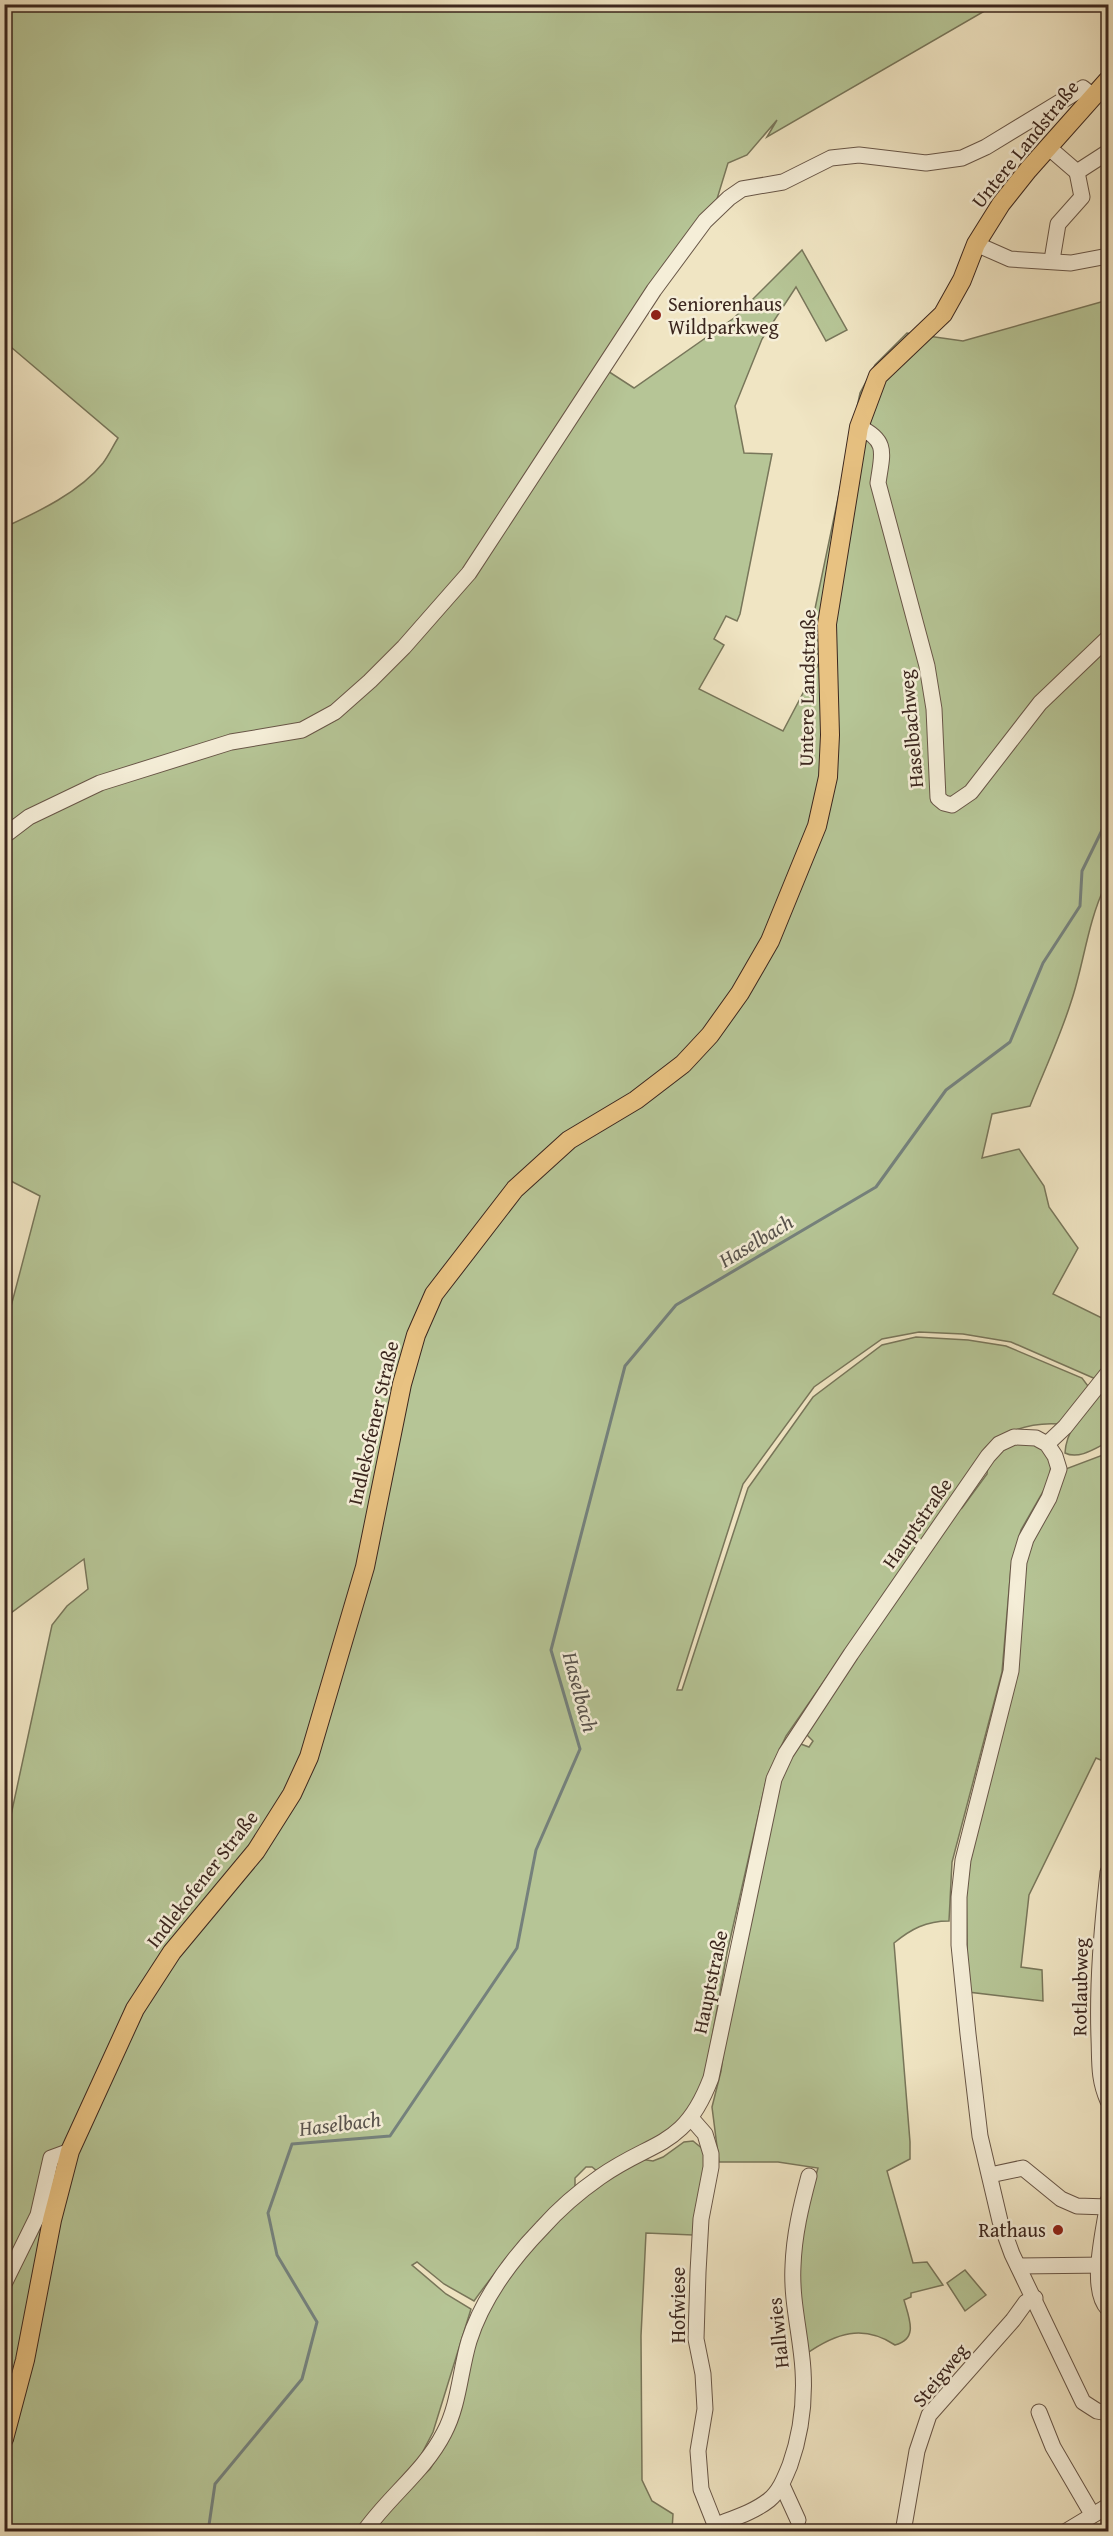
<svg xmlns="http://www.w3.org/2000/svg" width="1113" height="2536" font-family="'Gentium Book Plus',serif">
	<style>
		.green { fill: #b6c596; stroke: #78765a; stroke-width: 1.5 }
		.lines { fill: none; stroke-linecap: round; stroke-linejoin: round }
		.stream { stroke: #75817c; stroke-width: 3 }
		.minor-casing { stroke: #685647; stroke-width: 17 }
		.major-casing { stroke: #3b261e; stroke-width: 20 }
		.minor { stroke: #f5eed8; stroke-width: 15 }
		.major { stroke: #e8c282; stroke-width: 18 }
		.poi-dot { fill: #8f2418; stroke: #f5eed8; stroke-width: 2 }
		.labels { text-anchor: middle; stroke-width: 5; stroke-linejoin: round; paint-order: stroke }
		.street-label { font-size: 20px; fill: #3b261e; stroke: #f5eed8 }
		.poi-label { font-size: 20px; fill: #3b261e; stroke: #f5eed8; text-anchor: start }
		.water-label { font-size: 21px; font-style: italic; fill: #58534d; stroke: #f5eed8 }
	</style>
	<rect width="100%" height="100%" fill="#f0e5c3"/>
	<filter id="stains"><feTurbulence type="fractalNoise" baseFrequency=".00333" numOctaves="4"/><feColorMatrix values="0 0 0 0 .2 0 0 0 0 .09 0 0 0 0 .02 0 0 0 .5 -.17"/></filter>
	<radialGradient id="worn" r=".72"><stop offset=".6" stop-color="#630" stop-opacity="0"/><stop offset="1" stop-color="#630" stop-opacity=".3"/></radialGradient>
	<g class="green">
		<path d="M4,5H995L767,137L777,120L747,155L728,163L717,199L600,366L634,388L734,318L802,250L847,330L826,341L796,287L762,339L735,406L744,453L772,454L740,614L737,621L726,616L714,639L724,645L699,689L783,731L822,657L807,647L860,393L875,365L907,333L963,341L1108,300V887L1105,886C1087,924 1084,964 1071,1002C1060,1037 1044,1071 1030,1106L992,1114L982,1158L1019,1149L1044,1186L1049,1207L1078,1248L1053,1294L1108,1321V1366L1098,1380L1011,1342L963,1334L919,1332L882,1339L814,1387L743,1484L677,1690H682L748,1488L813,1397L882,1345L916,1337L968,1340L1006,1346L1082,1378L1088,1386L1090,1394L1060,1424C1033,1422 1007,1430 986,1447L786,1736L767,1777L727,1953L705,2077L688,2113L662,2139L597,2171L592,2167H586L575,2178V2188C537,2222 504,2259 474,2301L444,2284L417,2262L412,2265L446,2294L471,2309L433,2432L419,2459L358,2531H5V1843L52,1625L67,1606L88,1589L84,1559L7,1616L5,1628V1316L9,1314L40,1196L5,1178V527C38,512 80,492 103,463C109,455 113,446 118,438L5,342Z"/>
		<path d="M1108,1377V1442C1096,1448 1079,1460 1065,1453C1066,1426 1093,1399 1108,1377Z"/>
		<path d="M1026,1440L1046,1451L1051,1465L1049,1481L1021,1530L1011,1567L1002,1672L952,1862L949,1921C926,1921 911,1929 894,1943L910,2142V2159L887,2171L913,2263L927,2262L943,2285L911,2293V2297L904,2300C909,2318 919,2339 895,2345C863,2324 836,2333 806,2354C800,2311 794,2265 803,2222C807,2204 813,2186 818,2168L778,2162H719L712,2107L721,2071L732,1990L780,1777L798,1743L809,1747L813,1741L804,1732L953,1514L962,1508L987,1474L988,1465L1002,1447Z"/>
		<polygon points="1108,1453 1108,1763 1096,1758 1029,1895 1021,1967 1042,1970 1043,2001 968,1992 966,1880 1026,1558 1063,1470"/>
		<polygon points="693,2141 704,2150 706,2163 693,2235 646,2233 641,2336 642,2480 652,2501 673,2514 672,2531 371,2532 403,2494 430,2469 448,2440 472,2349 486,2311 512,2266 549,2225 605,2181 640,2159 653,2161 663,2157 684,2142"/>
		<polygon points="965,2270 986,2295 965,2311 947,2283"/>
	</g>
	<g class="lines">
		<polyline class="stream" points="208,2532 215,2484 302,2379 317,2322 277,2255 268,2213 292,2144 390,2136 517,1948 536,1850 580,1749 551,1650 625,1366 676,1305 876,1187 946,1090 1010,1042 1043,963 1080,906 1082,871 1108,818"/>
		<g class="minor-casing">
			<g id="minor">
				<polyline points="1048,147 1077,172 1108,152"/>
				<polyline points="976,244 1010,259 1071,263 1108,256"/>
				<polyline points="1052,260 1058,224 1082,197 1077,172"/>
				<path d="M859,427C889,441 882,454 878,483L927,666L934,709L938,798L944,803L952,805L971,792L1040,703L1108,638"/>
				<polyline points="4,836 29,817 100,783 231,742 302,730 335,712 370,681 404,647 469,573 654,290 705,221 729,198 742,189 783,182 831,158 859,155 926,163 962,158 986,147 1083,88 1093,96"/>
				<polyline points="1047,1444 1065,1427 1108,1373"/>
				<path d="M1108,1872C1102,1928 1097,1982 1099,2038C1100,2062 1098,2078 1108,2101"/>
				<polyline points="691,2118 705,2134 711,2154 711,2167 701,2219 698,2272 696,2339 703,2374 705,2409 698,2451 701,2489 718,2532"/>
				<polyline points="990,2175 1023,2168 1061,2199 1077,2206 1108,2207"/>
				<path d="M1108,2201C1105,2228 1088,2288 1108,2309"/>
				<polyline points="1018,2266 1108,2265"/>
				<polyline points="4,2284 38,2215 51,2158 70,2151"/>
				<polyline points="1039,2412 1053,2447 1092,2514"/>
				<polyline points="782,2485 798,2520"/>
				<path d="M716,2525C734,2518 754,2512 769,2500C780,2491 785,2477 790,2465C801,2434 805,2403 803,2370C801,2336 791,2301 793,2266C794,2235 801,2206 809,2176"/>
				<path d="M364,2532C389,2496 424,2472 444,2433C459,2405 460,2371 469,2341C483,2297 510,2261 542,2228C558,2210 580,2191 600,2177C654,2139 684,2149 711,2078L774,1779L786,1753L851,1654L988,1456L999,1444L1014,1437L1036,1438L1047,1444L1055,1456L1059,1469L1049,1498L1026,1539L1019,1562L1011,1671L963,1860L959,1897V1945L968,2034L980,2136L1000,2221L1012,2254L1083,2402L1097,2411L1108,2413"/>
				<polyline points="903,2532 917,2451 929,2415 1013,2320 1026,2302 1035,2298"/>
				<polyline points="1065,2532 1108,2506"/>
			</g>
		</g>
		<g class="major-casing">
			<polyline id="major" points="4,2439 25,2360 52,2220 70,2151 135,2009 172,1952 256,1851 292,1794 309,1757 365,1567 402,1384 416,1335 434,1294 515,1189 569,1140 636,1100 683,1064 710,1035 740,993 770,941 817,826 828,777 830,735 827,624 859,427 878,376 943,314 962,280 976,244 1001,204 1028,170 1108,80"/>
		</g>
		<use href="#minor" class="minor"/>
		<use href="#major" class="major"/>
	</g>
	<g class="poi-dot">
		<circle cx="656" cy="315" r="6"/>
		<circle cx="1058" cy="2230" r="6"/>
	</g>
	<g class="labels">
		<g class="street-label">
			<text transform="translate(1025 144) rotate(-51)" y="7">Untere Landstraße</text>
			<text transform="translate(807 688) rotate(-89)" y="7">Untere Landstraße</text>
			<text transform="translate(911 729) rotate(-95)" y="7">Haselbachweg</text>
			<text transform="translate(373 1423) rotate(-77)" y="7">Indlekofener Straße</text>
			<text transform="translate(917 1523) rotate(-55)" y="7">Hauptstraße</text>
			<text transform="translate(202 1879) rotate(-52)" y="7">Indlekofener Straße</text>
			<text transform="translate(710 1982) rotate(-78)" y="7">Hauptstraße</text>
			<text transform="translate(1080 1987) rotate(-89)" y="7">Rotlaubweg</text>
			<text transform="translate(678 2305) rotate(-90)" y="7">Hofwiese</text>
			<text transform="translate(778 2333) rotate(-96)" y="7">Hallwies</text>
			<text transform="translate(940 2375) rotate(-51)" y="7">Steigweg</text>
		</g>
		<g class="poi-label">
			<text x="668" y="311">Seniorenhaus<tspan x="668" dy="23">Wildparkweg</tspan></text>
			<text x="1046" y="2237" text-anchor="end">Rathaus</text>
		</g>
		<g class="water-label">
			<text transform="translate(756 1241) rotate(-31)" y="7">Haselbach</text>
			<text transform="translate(580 1692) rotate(75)" y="7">Haselbach</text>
			<text transform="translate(340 2124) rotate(-7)" y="7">Haselbach</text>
		</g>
	</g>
	<rect width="1113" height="2536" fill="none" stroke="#f0e5c3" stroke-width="24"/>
	<rect x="6" y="6" width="1101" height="2524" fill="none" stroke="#3b261e" stroke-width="3"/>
	<rect x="12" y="12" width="1089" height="2512" fill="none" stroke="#3b261e" stroke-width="1.5"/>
	<rect width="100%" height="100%" filter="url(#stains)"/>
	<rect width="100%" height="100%" fill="url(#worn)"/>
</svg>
